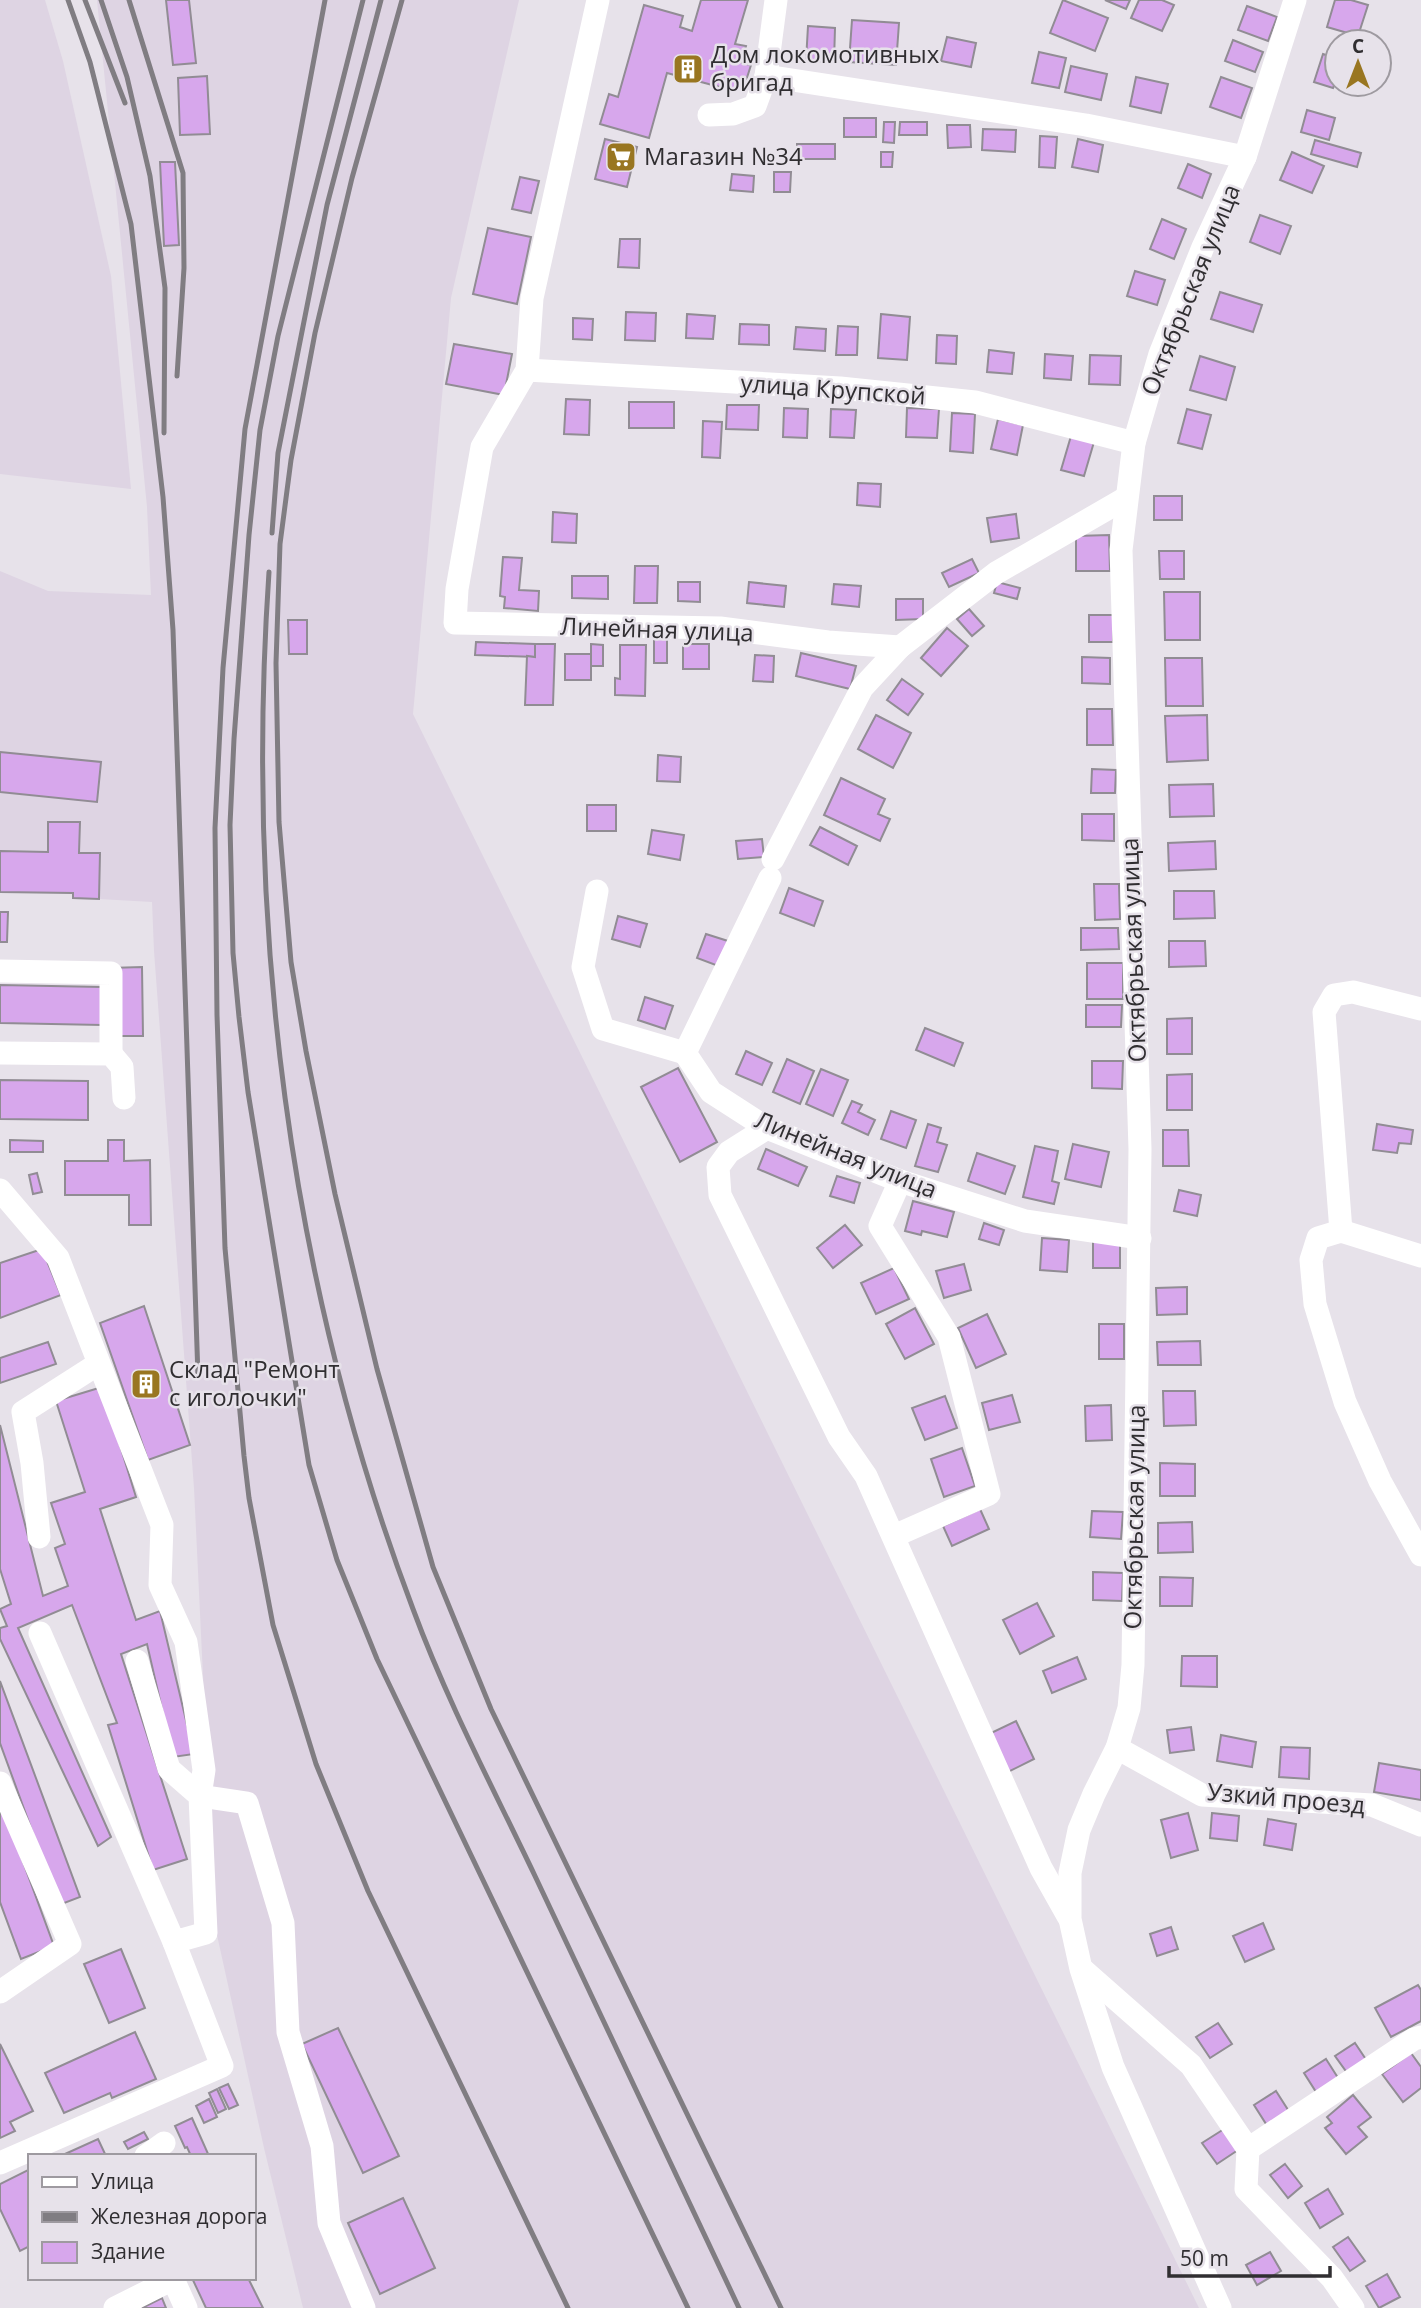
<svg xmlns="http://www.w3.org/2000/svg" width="1421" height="2308" font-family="'Open Sans',sans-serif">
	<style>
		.built { fill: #ded4e3 }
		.building { fill: #d7a7ec; stroke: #918c94; stroke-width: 2 }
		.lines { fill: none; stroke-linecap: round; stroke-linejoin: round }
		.minor { stroke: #fff; stroke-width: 23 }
		.rail { stroke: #807d82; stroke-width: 5 }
		.labels { text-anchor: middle; stroke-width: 5; stroke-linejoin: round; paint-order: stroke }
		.poi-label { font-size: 24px; fill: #302e31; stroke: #e7e2ea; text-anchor: start }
		.street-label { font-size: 24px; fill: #302e31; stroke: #e7e2ea }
	</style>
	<rect width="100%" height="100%" fill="#e7e2ea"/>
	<g class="built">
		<polygon points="0,0 45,0 63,61 111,276 131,489 0,474"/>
		<polygon points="97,0 519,0 451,298 413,714 1199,2308 303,2308 264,2148 215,1926 194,1488 154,951 152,902 99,899 100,854 79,853 80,823 49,822 48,852 0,851 0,571 48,591 151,595 147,507"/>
	</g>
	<g class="building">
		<polygon points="166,0 189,0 196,63 173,65"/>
		<polygon points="701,0 748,0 735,44 746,46 742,63 751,65 744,87 737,85 735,91 667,73 649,138 600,124 609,94 618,97 644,5 683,16 680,27 692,31"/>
		<polygon points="1063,0 1108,18 1095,51 1050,33"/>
		<polygon points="1105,0 1130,0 1126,9"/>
		<polygon points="1139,0 1162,0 1174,5 1162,31 1131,18"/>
		<polygon points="1335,0 1351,0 1368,5 1358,36 1327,27"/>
		<polygon points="1247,6 1277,17 1268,41 1238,30"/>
		<polygon points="852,20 899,23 896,65 849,62"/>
		<polygon points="808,26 835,28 834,62 806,61"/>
		<polygon points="947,37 976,43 971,67 941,61"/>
		<polygon points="1233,40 1263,52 1255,72 1225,61"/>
		<polygon points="1039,52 1066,58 1059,88 1032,83"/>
		<polygon points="1323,54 1337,59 1337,77 1333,88 1314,82"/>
		<polygon points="1071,66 1107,74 1101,100 1065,92"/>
		<polygon points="207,76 210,134 180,135 178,78"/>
		<polygon points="1136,77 1168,84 1161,113 1130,106"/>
		<polygon points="1221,77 1252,88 1241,118 1210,107"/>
		<polygon points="1307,110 1335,118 1329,140 1301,132"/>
		<rect x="844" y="118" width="32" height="19"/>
		<polygon points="884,122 895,122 894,143 883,142"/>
		<polygon points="900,122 927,122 927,135 899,135"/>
		<polygon points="947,125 970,125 971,147 948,148"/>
		<polygon points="983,129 1016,130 1015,152 982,150"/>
		<polygon points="1040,136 1057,137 1055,168 1039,167"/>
		<polygon points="605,139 637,147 627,187 595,179"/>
		<polygon points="1078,139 1103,145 1098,172 1072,167"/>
		<polygon points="1315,140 1361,153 1357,167 1311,154"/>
		<rect x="797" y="144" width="38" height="15"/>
		<polygon points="881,152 893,152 892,167 881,167"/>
		<polygon points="1292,152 1324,166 1312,193 1280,180"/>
		<polygon points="160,162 175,162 179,245 164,246"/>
		<polygon points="1188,164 1211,174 1202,198 1178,188"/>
		<polygon points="774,172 791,172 790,192 774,192"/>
		<polygon points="732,174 754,176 753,192 730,190"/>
		<polygon points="520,177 539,181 531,213 512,209"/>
		<polygon points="1260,215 1291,226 1280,254 1250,242"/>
		<polygon points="1162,219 1186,229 1174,259 1150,249"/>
		<polygon points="488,228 531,237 517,304 473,294"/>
		<polygon points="620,239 640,239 639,268 618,267"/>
		<polygon points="1135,271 1165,280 1157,305 1127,296"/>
		<polygon points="1220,292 1262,305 1253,332 1211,319"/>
		<polygon points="626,312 656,313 655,341 625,340"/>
		<polygon points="687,314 715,316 713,339 686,338"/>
		<polygon points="881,314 910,317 907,360 878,358"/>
		<polygon points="573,318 593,319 592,340 573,339"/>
		<polygon points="740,324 769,325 769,345 739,344"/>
		<polygon points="838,326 858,327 857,355 836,355"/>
		<polygon points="796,327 826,329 825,351 794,349"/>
		<polygon points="937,335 957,336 956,364 936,363"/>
		<polygon points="454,344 512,354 504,395 446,384"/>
		<polygon points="989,350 1014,353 1012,374 987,372"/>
		<polygon points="1045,354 1073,356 1071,380 1044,378"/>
		<polygon points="1090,355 1121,356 1120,385 1089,384"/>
		<polygon points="1200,356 1235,367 1226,400 1190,390"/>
		<polygon points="566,399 590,400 589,435 564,434"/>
		<rect x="629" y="402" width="45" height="26"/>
		<polygon points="727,405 759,405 758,430 726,429"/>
		<polygon points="784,408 808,409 807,438 783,437"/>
		<polygon points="907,408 939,409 937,438 906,437"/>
		<polygon points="831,409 856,410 854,438 830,437"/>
		<polygon points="1187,409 1211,415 1202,449 1178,443"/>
		<polygon points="952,413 975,414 973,453 950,451"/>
		<polygon points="998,419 1023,425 1017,455 991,449"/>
		<polygon points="703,421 722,422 720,458 702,457"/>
		<polygon points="1071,436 1094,442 1084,476 1061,470"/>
		<polygon points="858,483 881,484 880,507 857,505"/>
		<rect x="1154" y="496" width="28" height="24"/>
		<polygon points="553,512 577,514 576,543 552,542"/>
		<polygon points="1016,514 1019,538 991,542 987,518"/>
		<polygon points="1109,535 1110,571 1076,571 1076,536"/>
		<polygon points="1159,551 1184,551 1184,579 1160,579"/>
		<polygon points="503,557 522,558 519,590 539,591 538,611 504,608 505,597 500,596"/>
		<polygon points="972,559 979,573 949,587 942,573"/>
		<polygon points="635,566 658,566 657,603 634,603"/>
		<polygon points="572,576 608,576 608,599 572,598"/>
		<polygon points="678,582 700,582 700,602 678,601"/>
		<polygon points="749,582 786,586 784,607 747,603"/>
		<polygon points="997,582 1020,588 1017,599 994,593"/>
		<polygon points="834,584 861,586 859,607 832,604"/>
		<polygon points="1164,592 1200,592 1200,640 1165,640"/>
		<polygon points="896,599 923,599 923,619 896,620"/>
		<polygon points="969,609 984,626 972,636 957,619"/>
		<rect x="1089" y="615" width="24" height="27"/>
		<polygon points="288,620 307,620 307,654 289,654"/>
		<polygon points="947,628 968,646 941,676 921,658"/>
		<rect x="654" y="639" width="13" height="24"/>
		<polygon points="476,642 535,644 535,657 475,655"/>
		<polygon points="535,644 555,644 553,705 525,705 527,656 535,657"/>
		<polygon points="591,644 603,645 603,666 591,666"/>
		<rect x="683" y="644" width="26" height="25"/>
		<polygon points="620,645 646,645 645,696 615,695 615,678 620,679"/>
		<polygon points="801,653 856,666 850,689 796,676"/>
		<rect x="565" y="654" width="26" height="26"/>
		<polygon points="755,655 774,656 773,682 753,681"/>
		<polygon points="1082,657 1110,658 1110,684 1082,683"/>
		<polygon points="1165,658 1202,658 1203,706 1166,706"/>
		<polygon points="902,679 923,694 908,715 887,700"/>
		<polygon points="1087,709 1112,709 1113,745 1087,745"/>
		<polygon points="876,715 911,733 893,768 858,749"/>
		<polygon points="1207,715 1208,760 1167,762 1165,716"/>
		<polygon points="0,752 101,762 97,802 0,792"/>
		<polygon points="658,755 681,757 680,782 657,781"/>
		<polygon points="1092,769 1116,770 1115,793 1091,793"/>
		<polygon points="841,778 885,799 878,814 890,819 880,841 824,815"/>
		<polygon points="1213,784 1214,816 1170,817 1169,785"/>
		<rect x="587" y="805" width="29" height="26"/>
		<polygon points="1082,814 1114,814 1114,841 1082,840"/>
		<polygon points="48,822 80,822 79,853 100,853 99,899 73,898 73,893 0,892 0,851 48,852"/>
		<polygon points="820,827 857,846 848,865 810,845"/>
		<polygon points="652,830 684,835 680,860 648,854"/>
		<polygon points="762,839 764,857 738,859 736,841"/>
		<polygon points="1215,841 1216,869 1169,871 1168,843"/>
		<polygon points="1094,884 1119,884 1120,919 1095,920"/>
		<polygon points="789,888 823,901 814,926 780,913"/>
		<polygon points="1174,891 1214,891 1215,918 1174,919"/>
		<polygon points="0,912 8,912 7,942 0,942"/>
		<polygon points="618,916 647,924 640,947 612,939"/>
		<polygon points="1081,928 1118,928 1119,949 1081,950"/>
		<polygon points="706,934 731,942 721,967 697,958"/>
		<polygon points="1169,941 1205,941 1206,966 1169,967"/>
		<rect x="1087" y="963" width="36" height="36"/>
		<polygon points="142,967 143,1036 110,1036 109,968"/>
		<polygon points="0,985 102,987 102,1025 0,1023"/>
		<polygon points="645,997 673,1006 665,1029 638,1020"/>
		<polygon points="1086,1005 1122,1005 1121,1027 1086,1027"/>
		<polygon points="1192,1018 1192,1054 1167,1054 1167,1019"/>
		<polygon points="925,1028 963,1043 954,1066 916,1050"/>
		<polygon points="746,1051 772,1063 762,1085 736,1074"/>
		<polygon points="787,1059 814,1071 800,1104 773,1092"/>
		<polygon points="1092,1061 1123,1061 1122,1089 1092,1088"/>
		<polygon points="678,1068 717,1142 680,1162 641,1087"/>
		<polygon points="821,1069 848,1080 833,1116 806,1104"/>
		<polygon points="1192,1074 1192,1110 1167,1110 1167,1075"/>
		<polygon points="0,1080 88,1081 88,1120 0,1119"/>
		<polygon points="852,1101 862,1105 858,1112 875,1120 868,1135 842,1123"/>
		<polygon points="891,1111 916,1120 906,1148 881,1139"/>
		<polygon points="928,1124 941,1128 937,1142 947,1145 938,1172 915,1166"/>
		<polygon points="1377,1124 1413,1130 1411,1144 1399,1143 1397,1153 1373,1150"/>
		<polygon points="1163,1130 1188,1130 1189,1166 1163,1166"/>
		<polygon points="10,1140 43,1141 43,1152 10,1152"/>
		<polygon points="108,1140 124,1140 124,1161 150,1160 151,1225 129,1225 129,1195 65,1195 65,1161 108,1161"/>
		<polygon points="1073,1144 1109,1152 1101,1187 1065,1179"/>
		<polygon points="1035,1146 1058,1151 1052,1181 1059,1183 1054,1204 1023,1197"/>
		<polygon points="766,1149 807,1167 798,1186 758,1169"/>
		<polygon points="977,1153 1015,1166 1005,1194 968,1181"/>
		<polygon points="37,1173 42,1192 33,1194 29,1175"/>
		<polygon points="837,1176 860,1183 854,1203 830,1196"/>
		<polygon points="1179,1190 1201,1195 1197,1216 1174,1211"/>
		<polygon points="913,1201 954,1212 947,1237 922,1231 921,1235 905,1231"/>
		<polygon points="984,1223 1004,1230 999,1245 979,1239"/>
		<polygon points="845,1225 862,1245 833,1268 817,1248"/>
		<polygon points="1042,1238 1069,1240 1067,1272 1040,1270"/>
		<polygon points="1120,1241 1120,1268 1093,1268 1093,1242"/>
		<polygon points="42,1249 61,1295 0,1318 0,1263"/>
		<polygon points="964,1264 971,1290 944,1298 936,1271"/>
		<polygon points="894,1268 909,1299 876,1314 861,1283"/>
		<polygon points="1187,1287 1187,1314 1157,1315 1156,1288"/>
		<polygon points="144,1306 190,1445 148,1460 100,1323"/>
		<polygon points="915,1308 934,1344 905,1359 886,1324"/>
		<polygon points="987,1314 1006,1354 976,1368 958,1328"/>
		<rect x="1099" y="1324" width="25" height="35"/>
		<polygon points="1200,1341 1201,1365 1158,1365 1157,1342"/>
		<polygon points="48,1342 56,1364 0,1383 0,1358"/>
		<polygon points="102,1387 136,1497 100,1509 136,1620 160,1611 194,1754 173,1757 147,1644 121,1654 187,1859 153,1870 108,1725 117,1723 72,1605 18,1628 111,1837 98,1846 0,1639 0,1628 7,1626 0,1609 11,1604 0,1569 0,1425 43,1596 68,1586 55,1548 65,1544 51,1503 85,1492 56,1401"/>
		<polygon points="1163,1391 1195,1391 1196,1425 1164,1426"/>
		<polygon points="1012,1395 1020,1422 989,1430 982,1403"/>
		<polygon points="945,1396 957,1428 925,1440 912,1408"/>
		<polygon points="1111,1405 1112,1440 1086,1441 1085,1406"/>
		<polygon points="962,1448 975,1486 944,1497 931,1459"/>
		<polygon points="1160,1463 1195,1464 1195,1496 1160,1496"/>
		<polygon points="980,1509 989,1529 952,1546 943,1526"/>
		<polygon points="1092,1511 1123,1512 1121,1539 1090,1537"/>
		<polygon points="1192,1522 1193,1552 1158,1553 1158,1523"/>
		<polygon points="1093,1572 1123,1573 1122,1601 1093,1600"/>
		<polygon points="1160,1577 1193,1578 1192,1606 1160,1606"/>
		<polygon points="1037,1603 1054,1636 1020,1654 1003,1620"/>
		<polygon points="1182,1656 1217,1656 1217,1687 1181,1686"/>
		<polygon points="1077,1657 1086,1679 1052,1693 1043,1671"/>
		<polygon points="0,1681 80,1897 59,1905 0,1743"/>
		<polygon points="1016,1721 1034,1759 1008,1772 989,1734"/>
		<polygon points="1191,1727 1194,1750 1170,1753 1167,1730"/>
		<polygon points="1221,1735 1256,1742 1252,1767 1217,1761"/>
		<polygon points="1281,1747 1310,1748 1309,1779 1279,1777"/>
		<polygon points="1379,1763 1421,1770 1421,1800 1374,1792"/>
		<polygon points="0,1799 54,1946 21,1959 0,1902"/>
		<polygon points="1188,1813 1198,1850 1171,1858 1161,1820"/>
		<polygon points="1212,1813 1239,1816 1237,1841 1210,1838"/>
		<polygon points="1268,1819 1296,1824 1292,1850 1264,1845"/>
		<polygon points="1263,1923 1274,1949 1245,1962 1233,1936"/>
		<polygon points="1171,1927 1178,1949 1157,1956 1150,1934"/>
		<polygon points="121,1949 145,2008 109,2023 84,1964"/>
		<polygon points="1418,1985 1421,1990 1421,2021 1391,2037 1375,2008"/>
		<polygon points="1218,2023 1232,2044 1210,2058 1196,2037"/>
		<polygon points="338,2028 399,2156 363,2173 302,2044"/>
		<polygon points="135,2032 156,2079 112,2098 110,2093 64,2113 45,2073"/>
		<polygon points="1355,2043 1367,2061 1348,2074 1335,2056"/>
		<polygon points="0,2044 33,2111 10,2122 15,2131 0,2138"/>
		<polygon points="1411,2053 1421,2067 1421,2088 1403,2102 1382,2074"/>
		<polygon points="1326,2059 1340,2081 1318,2095 1304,2073"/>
		<polygon points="228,2084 238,2105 229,2109 219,2088"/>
		<polygon points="217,2089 226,2109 218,2113 209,2093"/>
		<polygon points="1276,2091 1290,2113 1268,2127 1254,2105"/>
		<polygon points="1353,2095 1371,2117 1358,2127 1367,2137 1346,2154 1325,2128 1332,2123 1327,2117"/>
		<polygon points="209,2099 217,2117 204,2123 196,2106"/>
		<polygon points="192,2118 209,2156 191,2156 187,2147 185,2148 175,2126"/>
		<polygon points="1224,2129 1238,2150 1217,2164 1202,2143"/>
		<polygon points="144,2132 148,2139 128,2149 124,2142"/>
		<polygon points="98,2139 106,2156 65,2156 65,2154"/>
		<polygon points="1285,2164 1302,2186 1288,2198 1270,2175"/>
		<polygon points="30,2169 30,2246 20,2251 0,2209 0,2184"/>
		<polygon points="1328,2189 1343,2214 1320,2228 1305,2203"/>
		<polygon points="403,2198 435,2268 380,2294 348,2223"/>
		<polygon points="1348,2237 1365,2261 1350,2271 1333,2247"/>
		<polygon points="1270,2252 1281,2271 1257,2285 1246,2265"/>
		<polygon points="1387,2274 1400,2297 1379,2308 1366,2286"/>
		<polygon points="192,2278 248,2278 263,2308 206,2308"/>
		<polygon points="162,2298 166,2308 142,2308"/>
	</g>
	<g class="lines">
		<g class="minor">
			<polyline points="598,0 532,298 527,370 482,447 457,589 455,623 720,628 828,642 900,647"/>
			<polyline points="766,76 1086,125 1245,157"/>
			<polyline points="709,115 733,114 755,106 766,76 776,0"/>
			<polyline points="527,370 840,388 975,402 1134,443"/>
			<polyline points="773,859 862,688 900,647 996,573 1126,498"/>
			<polyline points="770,878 685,1053 711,1092 767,1128 900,1181 1025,1221 1140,1238"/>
			<polyline points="597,891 583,967 603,1029 685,1053"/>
			<polyline points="0,971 111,973 111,1054"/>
			<polyline points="0,1053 111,1054 122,1067 124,1098"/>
			<polyline points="767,1128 729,1152 718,1167 720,1195 839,1437 866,1476 1041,1868 1068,1916"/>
			<polyline points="0,1190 58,1258 162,1525 160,1585 186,1642 204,1770 200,1796 247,1803 283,1923 288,2032 322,2146 329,2223 364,2308"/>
			<polyline points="1341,1231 1324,1012 1334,995 1353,992 1421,1009"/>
			<polyline points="1421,1256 1341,1231 1318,1238 1311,1260 1315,1304 1345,1402 1380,1481 1421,1555"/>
			<polyline points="894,1536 989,1494 949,1337 880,1226 900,1181"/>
			<polyline points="39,1537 32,1463 23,1412 98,1364"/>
			<polyline points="40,1633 174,1942 206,1933 200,1796 169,1769 137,1661"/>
			<polyline points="1117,1748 1202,1795 1372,1805 1421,1825"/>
			<polyline points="0,1783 70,1944 0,1992"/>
			<polyline points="1083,1970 1191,2065 1248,2149 1246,2189 1332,2278 1353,2308"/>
			<polyline points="1248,2149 1414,2039 1421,2037"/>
			<polyline points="146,2156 164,2143"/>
			<polyline points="0,2163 222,2066 174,1942"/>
			<polyline points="115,2308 173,2279 186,2308"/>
			<polyline points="1220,2308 1113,2067 1081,1969 1070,1919 1070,1873 1079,1830 1094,1794 1117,1748 1129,1708 1133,1665 1140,1149 1121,550 1134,443 1160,354 1203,247 1245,157 1295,0"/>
		</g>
		<g class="rail">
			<polyline points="68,0 90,62 131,224 163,497 173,630 198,1377"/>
			<polyline points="85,0 125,103"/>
			<polyline points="101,0 127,77 150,176 165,288 164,433"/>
			<polyline points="129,0 183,173 184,268 177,376"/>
			<polyline points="325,0 245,429 223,668 215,828 217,1015 225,1248 244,1456 249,1498 273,1625 316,1764 368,1891 568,2308"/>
			<polyline points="363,0 278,336 260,430 249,535 234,739 230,825 233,953 239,1017 248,1092 309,1465 337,1560 377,1659 688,2308"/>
			<polyline points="402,0 352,178 315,333 291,460 280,544 276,663 279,822 291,962 306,1051 335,1194 377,1369 433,1567 491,1709 781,2308"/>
			<polyline points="272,533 278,453 327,205 381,0"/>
			<path d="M269,572C245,923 288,1279 413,1609C447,1701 493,1788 535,1876C603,2020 671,2164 739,2308"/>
		</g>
	</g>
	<defs>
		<g id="building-square" transform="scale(1.575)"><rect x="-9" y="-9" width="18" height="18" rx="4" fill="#997621" stroke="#e7e2ea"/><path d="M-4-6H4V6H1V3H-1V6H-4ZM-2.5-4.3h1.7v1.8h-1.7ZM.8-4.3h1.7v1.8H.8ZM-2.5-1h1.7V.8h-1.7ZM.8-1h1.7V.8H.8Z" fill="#fff"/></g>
		<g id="supermarket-square" transform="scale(1.575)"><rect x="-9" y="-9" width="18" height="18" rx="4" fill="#997621" stroke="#e7e2ea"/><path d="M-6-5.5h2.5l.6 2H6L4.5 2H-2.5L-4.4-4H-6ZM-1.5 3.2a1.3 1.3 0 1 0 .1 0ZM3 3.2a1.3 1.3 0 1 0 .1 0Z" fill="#fff"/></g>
	</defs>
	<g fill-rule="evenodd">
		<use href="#building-square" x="688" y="69"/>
		<use href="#supermarket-square" x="621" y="157"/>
		<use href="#building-square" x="146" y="1384"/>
	</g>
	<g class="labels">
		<g class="poi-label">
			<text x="711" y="63">Дом локомотивных<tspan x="711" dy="28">бригад</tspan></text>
			<text x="644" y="165">Магазин №34</text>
			<text x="169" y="1378">Склад "Ремонт<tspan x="169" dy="28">с иголочки"</tspan></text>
		</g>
		<g class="street-label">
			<text transform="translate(1191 290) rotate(-68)" y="8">Октябрьская улица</text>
			<text transform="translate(833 390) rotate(4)" y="8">улица Крупской</text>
			<text transform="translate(657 630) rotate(2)" y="8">Линейная улица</text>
			<text transform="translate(1134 950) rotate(-92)" y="8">Октябрьская улица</text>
			<text transform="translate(846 1155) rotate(22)" y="8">Линейная улица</text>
			<text transform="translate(1135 1517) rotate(-89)" y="8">Октябрьская улица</text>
			<text transform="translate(1286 1799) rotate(5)" y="8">Узкий проезд</text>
		</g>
	</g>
	<rect x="28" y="2154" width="228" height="126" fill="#e7e2ea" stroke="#9e9aa0" stroke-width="2"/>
	<rect x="42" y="2177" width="35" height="10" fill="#ffffff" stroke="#9e9aa0" stroke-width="2"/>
	<text x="91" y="2189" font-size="21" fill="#302e31">Улица</text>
	<rect x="42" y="2212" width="35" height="10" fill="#807d82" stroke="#9e9aa0" stroke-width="2"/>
	<text x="91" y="2224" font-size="21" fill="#302e31">Железная дорога</text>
	<rect x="42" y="2242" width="35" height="21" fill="#d7a7ec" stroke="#9e9aa0" stroke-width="2"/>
	<text x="91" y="2259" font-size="21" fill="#302e31">Здание</text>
	<g transform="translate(1358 63)"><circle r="33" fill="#e7e2ea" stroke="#9e9aa0" stroke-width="2"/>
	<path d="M0-5L12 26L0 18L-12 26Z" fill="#997621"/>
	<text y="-10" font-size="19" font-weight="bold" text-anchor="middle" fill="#302e31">С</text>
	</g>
	<path d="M1169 2266v10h161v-10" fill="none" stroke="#302e31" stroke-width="3.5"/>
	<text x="1180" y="2266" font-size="21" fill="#302e31" stroke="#e7e2ea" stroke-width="5" paint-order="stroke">50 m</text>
</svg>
